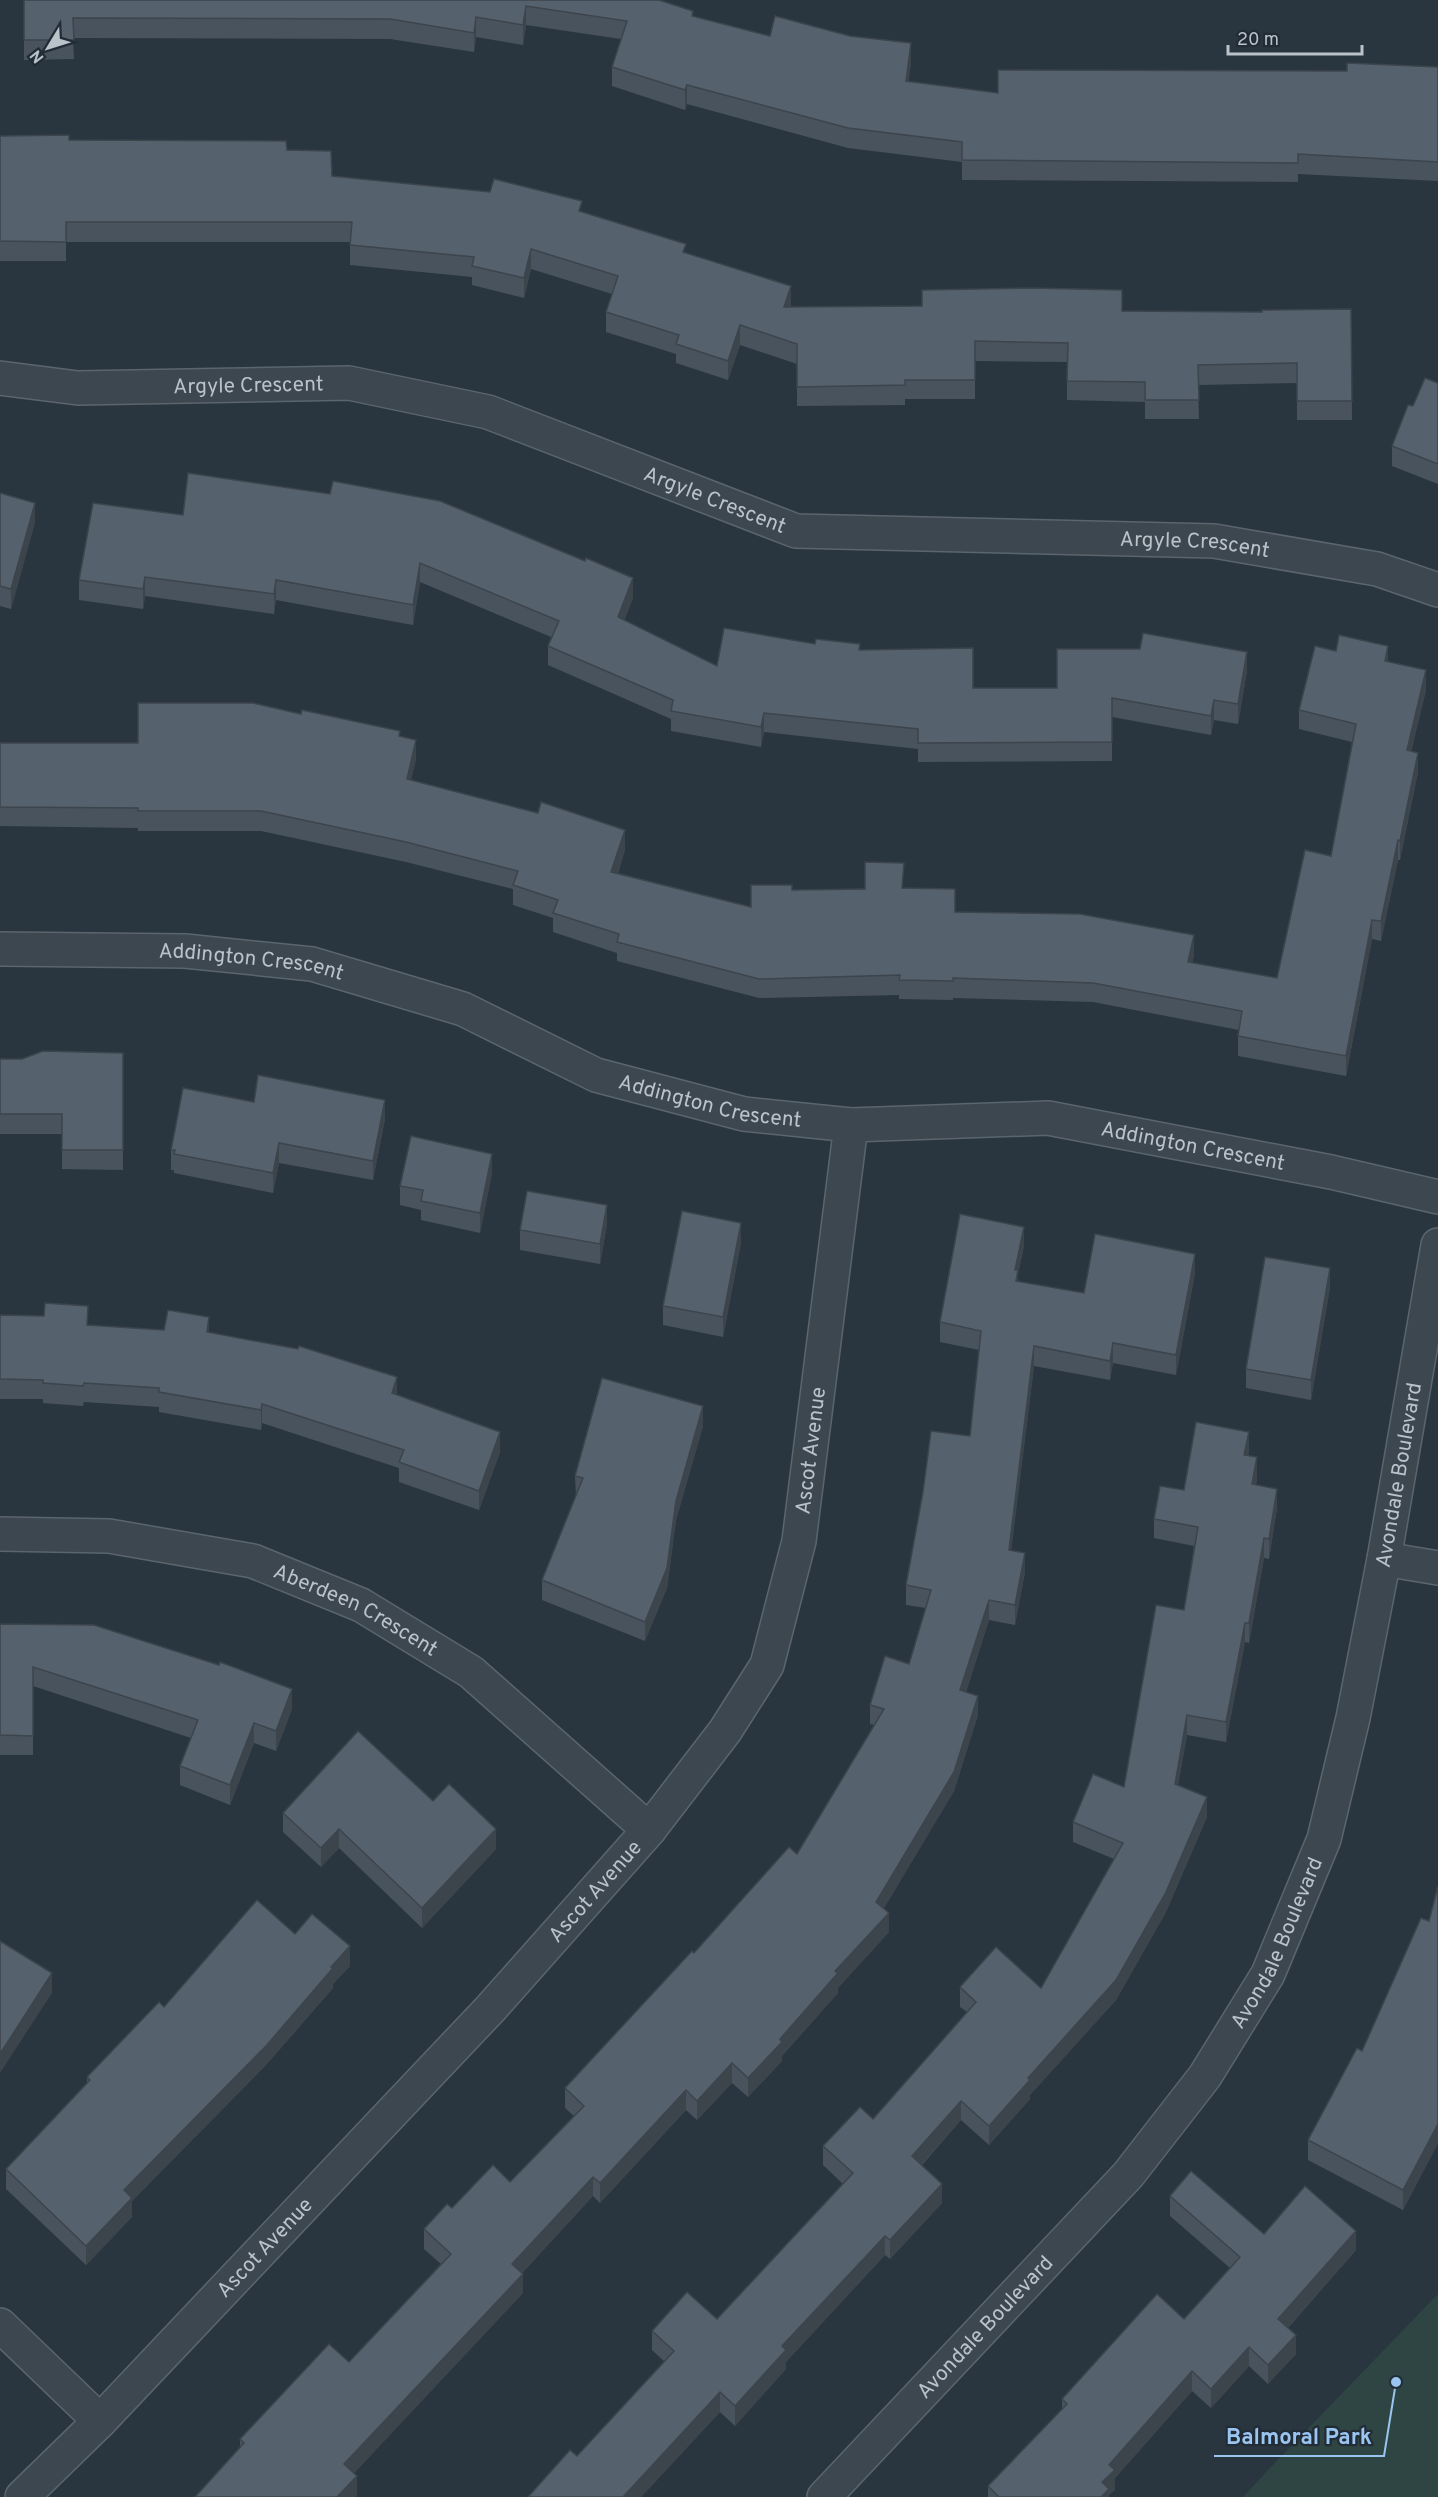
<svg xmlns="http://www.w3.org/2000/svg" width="1438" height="2497" font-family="Overpass,sans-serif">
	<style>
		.green { fill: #2e4543 }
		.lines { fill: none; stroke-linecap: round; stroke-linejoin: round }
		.minor-casing { stroke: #5b656e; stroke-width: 36 }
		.minor { stroke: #3d4750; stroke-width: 33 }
		.wall { fill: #49535e }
		.shaded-wall { fill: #3c444c }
		.building { fill: #55616d; stroke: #3c444c; stroke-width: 1.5 }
		.labels { text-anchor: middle; stroke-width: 4.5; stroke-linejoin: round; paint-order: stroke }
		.street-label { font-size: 21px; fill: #bac2ca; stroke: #222c36 }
		.leader { fill: none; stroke: #9ac5f0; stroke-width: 2 }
		.callout-dot { fill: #9ac5f0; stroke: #222c36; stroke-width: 2 }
		.callout-label { font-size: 22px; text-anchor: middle; font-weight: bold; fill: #9ac5f0; stroke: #222c36; stroke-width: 4.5; stroke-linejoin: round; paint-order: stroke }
	</style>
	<rect width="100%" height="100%" fill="#293640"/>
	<polygon class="green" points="1438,2294 1438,2497 1243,2497 1269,2469"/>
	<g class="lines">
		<g class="minor-casing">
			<g id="minor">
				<path id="s1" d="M0,378L78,388L349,383L488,412L796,531L1214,541L1377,569L1438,590"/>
				<path id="s2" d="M0,949L185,951L312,964L463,1009L596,1075L744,1114L851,1125L1048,1118L1331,1172L1438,1197"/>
				<path id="s3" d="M0,1534L109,1536L253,1561L361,1605L471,1672L649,1830"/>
				<polyline points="1384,1559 1438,1568"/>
				<polyline points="0,2325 100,2421"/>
				<path id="s4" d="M22,2497L100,2421L491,2008L649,1830L725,1731L767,1665L799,1541L851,1125"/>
				<path id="s5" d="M824,2497L1128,2175L1205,2076L1268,1974L1324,1839L1353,1718L1384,1559L1438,1245"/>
			</g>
		</g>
		<use href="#minor" class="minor"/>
	</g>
	<g class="wall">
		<polygon points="24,0 659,0 693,16 770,36 911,63 908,82 998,93 1347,71 1438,67 1438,181 1298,174 1298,182 962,180 962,162 848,148 687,104 685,110 612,86 612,67 621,39 526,25 523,45 476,37 474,52 390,39 73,38 74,59 24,60"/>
		<polygon points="0,136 69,140 287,150 332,176 582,212 686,253 791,306 791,307 1122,311 1262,312 1351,309 1352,420 1297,420 1297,383 1198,385 1199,419 1145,419 1145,402 1067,400 1067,362 975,361 975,399 905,399 905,405 797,406 797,364 740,345 728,380 676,363 676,354 606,332 606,312 612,294 531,269 524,298 472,285 472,277 350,265 350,242 66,242 66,261 0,261"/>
		<polygon points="1438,383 1438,484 1392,466 1392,446 1413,406"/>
		<polygon points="0,493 35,522 11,609 0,606"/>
		<polygon points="93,503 633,598 624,621 717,666 815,644 860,650 973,688 1057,688 1247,671 1238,724 1214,720 1211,735 1112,717 1112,761 918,762 918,749 764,732 761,747 671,731 671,719 548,665 548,646 551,637 420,582 413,625 276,600 274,614 145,596 143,609 79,600 79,580"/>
		<polygon points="1336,651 1388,662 1426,690 1411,751 1418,772 1400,860 1398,860 1381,941 1372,939 1346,1076 1238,1056 1238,1036 1239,1030 1093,1002 953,998 953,1000 899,999 899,995 759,998 617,961 617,953 553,932 553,918 513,905 513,889 406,862 261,831 138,831 138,828 0,826 0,743 138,743 400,736 416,759 411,780 625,850 618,873 751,907 792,890 903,888 955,912 1194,955 1192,963 1277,978 1331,856 1352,742 1299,729 1299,710"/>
		<polygon points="123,1053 123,1170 62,1169 62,1134 0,1134 0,1059 22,1059"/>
		<polygon points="254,1102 385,1119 373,1180 279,1163 273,1193 174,1173 174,1170 171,1170 171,1150"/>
		<polygon points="492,1173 480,1233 421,1220 421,1210 400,1205 400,1186"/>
		<polygon points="607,1224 600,1264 520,1250 520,1230"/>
		<polygon points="741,1243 723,1337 663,1325 663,1306"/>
		<polygon points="1024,1246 1018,1274 1018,1282 1084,1293 1195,1273 1176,1375 1113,1363 1110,1380 1034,1366 1011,1550 1025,1572 1015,1625 989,1620 966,1692 978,1715 954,1791 884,1908 889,1932 838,1988 838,1993 782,2056 782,2061 748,2097 732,2083 697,2120 686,2110 600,2203 593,2196 522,2273 523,2293 354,2473 357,2495 355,2497 195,2497 240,2447 240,2439 349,2362 441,2264 424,2249 424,2229 452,2208 510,2182 574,2116 565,2108 565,2088 694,1953 797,1854 874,1725 870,1724 870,1705 909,1664 926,1608 906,1605 906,1585 970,1436 979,1350 940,1342 940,1322"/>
		<polygon points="1330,1287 1311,1400 1246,1388 1246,1369"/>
		<polygon points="0,1315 88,1325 209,1333 397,1395 500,1452 479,1510 399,1482 399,1468 262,1423 261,1430 159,1412 159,1407 84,1402 83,1406 43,1403 43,1399 0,1399"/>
		<polygon points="703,1426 676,1520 667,1588 645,1641 542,1600 542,1580 576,1496 575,1476"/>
		<polygon points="1249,1451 1248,1456 1257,1477 1256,1485 1277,1508 1269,1559 1264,1558 1249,1643 1245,1642 1226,1742 1187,1735 1178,1785 1207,1817 1166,1912 1116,2000 1030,2095 1030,2099 989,2145 961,2120 922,2165 942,2203 890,2259 885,2255 786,2362 786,2369 735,2426 720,2412 641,2497 528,2497 577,2456 665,2362 652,2350 652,2331 717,2319 843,2184 823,2165 823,2146 873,2119 967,2012 960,2007 960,1987 1041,1988 1114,1859 1073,1842 1073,1822 1124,1787 1184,1610 1194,1546 1154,1538 1154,1519 1184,1490"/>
		<polygon points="0,1624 292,1709 276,1751 254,1743 230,1805 180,1785 180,1766 191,1738 33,1686 33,1755 0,1755"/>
		<polygon points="433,1801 496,1849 422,1928 339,1848 321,1867 283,1832 283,1813"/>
		<polygon points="1438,1886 1438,2143 1403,2210 1308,2160 1308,2140 1362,2051 1429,1921"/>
		<polygon points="295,1934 350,1966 333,1984 333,1988 266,2065 132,2201 132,2217 86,2265 6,2189 6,2169 87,2084 87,2077 164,2007"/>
		<polygon points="1170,2196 1264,2234 1356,2250 1288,2328 1296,2354 1268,2384 1249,2366 1211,2408 1192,2391 1115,2478 1115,2490 1109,2495 1109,2497 988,2497 988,2486 1062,2409 1062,2399 1184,2319 1230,2268 1170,2216"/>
	</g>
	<g class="shaded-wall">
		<polygon points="526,6 526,25 523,45 523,25"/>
		<polygon points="476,17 476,37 474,52 474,33"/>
		<polygon points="911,43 911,63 906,101 906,81"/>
		<polygon points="687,85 687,104 685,110 685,90"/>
		<polygon points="531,249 531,269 524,298 524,278"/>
		<polygon points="791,286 791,306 784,327 784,307"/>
		<polygon points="740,325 740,345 728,380 728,361"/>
		<polygon points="35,503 35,522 11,609 11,589"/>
		<polygon points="420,563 420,582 413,625 413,605"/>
		<polygon points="145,577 145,596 143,609 143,589"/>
		<polygon points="633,578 633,598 618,637 618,617"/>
		<polygon points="276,580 276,600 274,614 274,594"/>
		<polygon points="1388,646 1388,666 1385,661"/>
		<polygon points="1247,652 1247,671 1238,724 1238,704"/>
		<polygon points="1426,670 1426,690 1407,770 1407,750"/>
		<polygon points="1214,700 1214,720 1211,735 1211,716"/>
		<polygon points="764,713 764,732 761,747 761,727"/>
		<polygon points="416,740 416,759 407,798 407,779"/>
		<polygon points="1418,753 1418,772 1400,860 1400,841"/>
		<polygon points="625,830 625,850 611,891 611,872"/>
		<polygon points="1398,840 1398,860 1381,941 1381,921"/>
		<polygon points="1372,920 1372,939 1346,1076 1346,1056"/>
		<polygon points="1194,935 1194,955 1188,981 1188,962"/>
		<polygon points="385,1100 385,1119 373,1180 373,1161"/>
		<polygon points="279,1143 279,1163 273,1193 273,1173"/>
		<polygon points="492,1154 492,1173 480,1233 480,1213"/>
		<polygon points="607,1205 607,1224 600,1264 600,1244"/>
		<polygon points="741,1223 741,1243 723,1337 723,1317"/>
		<polygon points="1024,1227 1024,1246 1018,1274 1018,1290 1016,1301 1015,1270"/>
		<polygon points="1195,1254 1195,1273 1176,1375 1176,1355"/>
		<polygon points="1330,1268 1330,1287 1311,1400 1311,1380"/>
		<polygon points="209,1317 209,1337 207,1332"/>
		<polygon points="1113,1343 1113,1363 1110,1380 1110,1361"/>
		<polygon points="1034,1346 1034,1366 1009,1569 1009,1550"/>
		<polygon points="397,1377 397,1397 392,1393"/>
		<polygon points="262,1404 262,1423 261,1430 261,1410"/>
		<polygon points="703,1406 703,1426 676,1520 667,1588 645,1641 645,1622 676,1501"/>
		<polygon points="500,1432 500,1452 479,1510 479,1491"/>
		<polygon points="1249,1432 1249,1451 1244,1475 1244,1455"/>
		<polygon points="1257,1457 1257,1477 1252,1504 1252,1484"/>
		<polygon points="1277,1489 1277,1508 1269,1559 1269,1539"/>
		<polygon points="1264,1538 1264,1558 1249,1643 1249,1623"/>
		<polygon points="1025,1553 1025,1572 1015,1625 1015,1605"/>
		<polygon points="989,1600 989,1620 960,1709 960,1690"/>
		<polygon points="1245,1623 1245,1642 1226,1742 1226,1722"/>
		<polygon points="292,1689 292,1709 276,1751 276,1731"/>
		<polygon points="978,1696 978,1715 954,1791 876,1921 876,1902"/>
		<polygon points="1187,1715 1187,1735 1175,1803 1175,1784"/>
		<polygon points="254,1723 254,1743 230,1805 230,1785"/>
		<polygon points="1207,1797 1207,1817 1166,1912 1116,2000 1030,2095 1030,2099 989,2145 989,2126 1028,2078"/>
		<polygon points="339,1829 339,1848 321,1867 321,1848"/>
		<polygon points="496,1829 496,1849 422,1928 422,1908"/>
		<polygon points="889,1913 889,1932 838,1988 838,1993 782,2056 782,2061 748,2097 748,2078 835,1971"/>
		<polygon points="350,1946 350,1966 333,1984 333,1988 266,2065 132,2201 132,2217 86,2265 86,2246 124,2190"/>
		<polygon points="52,1973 52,1993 0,2073 0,2054"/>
		<polygon points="732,2063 732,2083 697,2120 697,2101"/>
		<polygon points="686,2090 686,2110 600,2203 600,2183"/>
		<polygon points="961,2101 961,2120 912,2175 912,2156"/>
		<polygon points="1438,2124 1438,2143 1403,2210 1403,2190"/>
		<polygon points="593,2177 593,2196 512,2283 512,2264"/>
		<polygon points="942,2184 942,2203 890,2259 890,2240"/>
		<polygon points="1356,2231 1356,2250 1278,2339 1278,2319"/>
		<polygon points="885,2236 885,2255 786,2362 786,2369 735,2426 735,2406 782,2346"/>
		<polygon points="523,2274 523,2293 344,2484 344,2464"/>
		<polygon points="1296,2335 1296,2354 1268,2384 1268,2365"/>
		<polygon points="1249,2347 1249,2366 1211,2408 1211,2389"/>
		<polygon points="1192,2371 1192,2391 1115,2478 1115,2490 1109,2495 1109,2497 1101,2497 1102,2482 1109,2465"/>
		<polygon points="720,2392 720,2412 641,2497 623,2497"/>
		<polygon points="357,2476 357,2495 355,2497 337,2497"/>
	</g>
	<g class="building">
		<polygon points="24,0 659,0 693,11 692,16 770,36 775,16 850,36 911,43 906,81 998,93 998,70 1347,71 1347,63 1438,67 1438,162 1298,154 1298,163 962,160 962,142 848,128 687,85 685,90 612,67 627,21 526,6 523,25 476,17 474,33 390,19 73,18 74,40 24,40"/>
		<polygon points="69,135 69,140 286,141 287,150 331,151 332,176 490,192 494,179 582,201 579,211 686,244 683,252 791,286 784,307 922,306 922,290 1030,288 1122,290 1122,311 1262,312 1262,310 1351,309 1352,401 1297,401 1297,363 1198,365 1199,400 1145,400 1145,382 1067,381 1068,343 975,341 975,380 905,380 905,385 797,387 797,344 740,325 728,361 676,344 679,335 606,312 618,276 531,249 524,278 472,266 474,257 350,245 352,222 66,222 66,242 0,241 0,136"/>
		<polygon points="1425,378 1438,383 1438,464 1392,446 1408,405 1413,406"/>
		<polygon points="188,473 330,494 333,481 440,501 585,561 586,558 633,578 618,617 717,666 724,628 815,644 816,639 860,644 859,650 973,648 973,688 1057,688 1057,649 1140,649 1143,633 1247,652 1238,704 1214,700 1211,716 1112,698 1112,742 918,743 918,729 764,713 761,727 671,711 673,700 548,646 559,621 420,563 413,605 276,580 274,594 145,577 143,589 79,580 93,503 183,515"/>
		<polygon points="0,493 35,503 11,589 0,586"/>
		<polygon points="1339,635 1388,646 1385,661 1426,670 1407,750 1418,753 1400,841 1398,840 1381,921 1372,920 1346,1056 1238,1036 1242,1011 1093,983 953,978 953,981 899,980 900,975 759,979 617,942 619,934 553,913 558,900 513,885 518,871 406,842 261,811 138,811 138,808 0,807 0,743 138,743 138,703 253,703 301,714 302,710 400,731 399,736 416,740 407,779 538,813 541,802 625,830 611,872 751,907 751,885 792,885 792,890 865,889 865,862 904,863 902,888 955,889 955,912 1080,914 1194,935 1188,962 1277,978 1305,850 1331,856 1356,724 1299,710 1315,646 1336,651"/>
		<polygon points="43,1051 123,1053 123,1150 62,1150 62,1114 0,1114 0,1059 22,1059"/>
		<polygon points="258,1075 385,1100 373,1161 279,1143 273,1173 174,1154 175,1150 171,1150 183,1088 254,1102"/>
		<polygon points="411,1136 492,1154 480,1213 421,1201 423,1190 400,1186"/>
		<polygon points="527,1191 607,1205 600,1244 520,1230"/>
		<polygon points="682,1211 741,1223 723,1317 663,1306"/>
		<polygon points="960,1214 1024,1227 1015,1270 1018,1270 1016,1281 1084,1293 1095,1234 1195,1254 1176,1355 1113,1343 1110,1361 1034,1346 1009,1550 1025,1553 1015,1605 989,1600 960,1690 978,1696 954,1772 876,1902 889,1913 835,1971 838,1973 780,2039 782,2042 748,2078 732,2063 697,2101 686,2090 600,2183 593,2177 512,2264 523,2274 344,2464 357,2476 337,2497 195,2497 244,2443 240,2439 329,2344 349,2362 451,2254 424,2229 447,2204 452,2208 493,2165 510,2182 584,2106 565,2088 692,1951 694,1953 789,1847 797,1854 884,1709 870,1705 885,1656 909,1664 931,1590 906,1585 923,1492 931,1431 970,1436 981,1331 940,1322"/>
		<polygon points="1265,1257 1330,1268 1311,1380 1246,1369"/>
		<polygon points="45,1303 88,1306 87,1325 164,1330 168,1310 209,1317 207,1332 298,1349 299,1346 397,1377 392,1393 500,1432 479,1491 399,1462 404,1450 262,1404 261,1410 159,1392 159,1388 84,1383 83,1386 43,1383 43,1380 0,1379 0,1315 44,1316"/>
		<polygon points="602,1378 703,1406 676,1501 667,1568 645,1622 542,1580 583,1478 575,1476"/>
		<polygon points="1196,1422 1249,1432 1244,1455 1257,1457 1252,1484 1277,1489 1269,1539 1264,1538 1249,1623 1245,1623 1226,1722 1187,1715 1175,1784 1207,1797 1166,1892 1116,1980 1028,2078 1030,2080 989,2126 961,2101 912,2156 942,2184 890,2240 885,2236 782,2346 786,2350 735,2406 720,2392 623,2497 528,2497 570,2450 577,2456 674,2351 652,2331 687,2292 717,2319 853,2173 823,2146 860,2107 873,2119 976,2002 960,1987 996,1947 1041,1988 1123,1843 1073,1822 1093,1774 1124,1787 1156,1605 1184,1610 1198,1527 1154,1519 1160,1486 1184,1490"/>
		<polygon points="0,1624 94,1625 219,1665 220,1662 292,1689 276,1731 254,1723 230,1785 180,1766 198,1720 33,1667 33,1736 0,1735"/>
		<polygon points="358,1731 433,1801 449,1784 496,1829 422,1908 339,1829 321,1848 283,1813"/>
		<polygon points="1438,1886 1438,2124 1403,2190 1308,2140 1357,2048 1362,2051 1421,1918 1429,1921"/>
		<polygon points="257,1900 295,1934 312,1914 350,1946 331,1967 333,1968 266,2046 124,2190 132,2198 86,2246 6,2169 90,2080 87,2077 159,2002 164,2007"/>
		<polygon points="0,1941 52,1973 0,2054"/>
		<polygon points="1191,2171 1264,2234 1305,2186 1356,2231 1278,2319 1296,2335 1268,2365 1249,2347 1211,2389 1192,2371 1109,2465 1115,2470 1102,2482 1109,2489 1101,2497 999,2497 988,2486 1067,2404 1062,2399 1157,2294 1184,2319 1240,2257 1170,2196"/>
	</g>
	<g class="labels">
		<g class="street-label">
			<text dy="7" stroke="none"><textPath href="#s1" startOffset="249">Argyle Crescent</textPath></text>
			<text dy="7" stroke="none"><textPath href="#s1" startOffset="735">Argyle Crescent</textPath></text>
			<text dy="7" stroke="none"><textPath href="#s1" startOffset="1221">Argyle Crescent</textPath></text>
			<text dy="7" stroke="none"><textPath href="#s2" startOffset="252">Addington Crescent</textPath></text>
			<text dy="7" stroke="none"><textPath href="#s2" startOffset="736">Addington Crescent</textPath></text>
			<text dy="7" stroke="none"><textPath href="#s2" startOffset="1224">Addington Crescent</textPath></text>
			<text dy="7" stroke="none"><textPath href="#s4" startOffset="1338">Ascot Avenue</textPath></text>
			<text dy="7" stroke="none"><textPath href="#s5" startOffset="1206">Avondale Boulevard</textPath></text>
			<text dy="7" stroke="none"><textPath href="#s3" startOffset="369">Aberdeen Crescent</textPath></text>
			<text dy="7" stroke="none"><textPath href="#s4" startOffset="834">Ascot Avenue</textPath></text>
			<text dy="7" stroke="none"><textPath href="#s5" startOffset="720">Avondale Boulevard</textPath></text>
			<text dy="7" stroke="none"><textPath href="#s4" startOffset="348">Ascot Avenue</textPath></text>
			<text dy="7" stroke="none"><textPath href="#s5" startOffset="234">Avondale Boulevard</textPath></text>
		</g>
	</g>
	<path class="leader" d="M1396 2382L1384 2456H1214"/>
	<circle class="callout-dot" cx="1396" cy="2382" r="6"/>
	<g class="callout-label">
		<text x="1299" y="2444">Balmoral Park</text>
	</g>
	<g transform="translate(48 48) rotate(232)" stroke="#222c36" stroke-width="4.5" paint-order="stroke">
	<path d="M0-4.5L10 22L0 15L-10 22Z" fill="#bac2ca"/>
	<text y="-9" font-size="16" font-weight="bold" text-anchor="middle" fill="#bac2ca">N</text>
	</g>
	<path d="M1228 45v9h134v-9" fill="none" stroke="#bac2ca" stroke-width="3"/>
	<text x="1237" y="45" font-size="18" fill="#bac2ca" stroke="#222c36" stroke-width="4.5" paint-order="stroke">20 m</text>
</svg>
